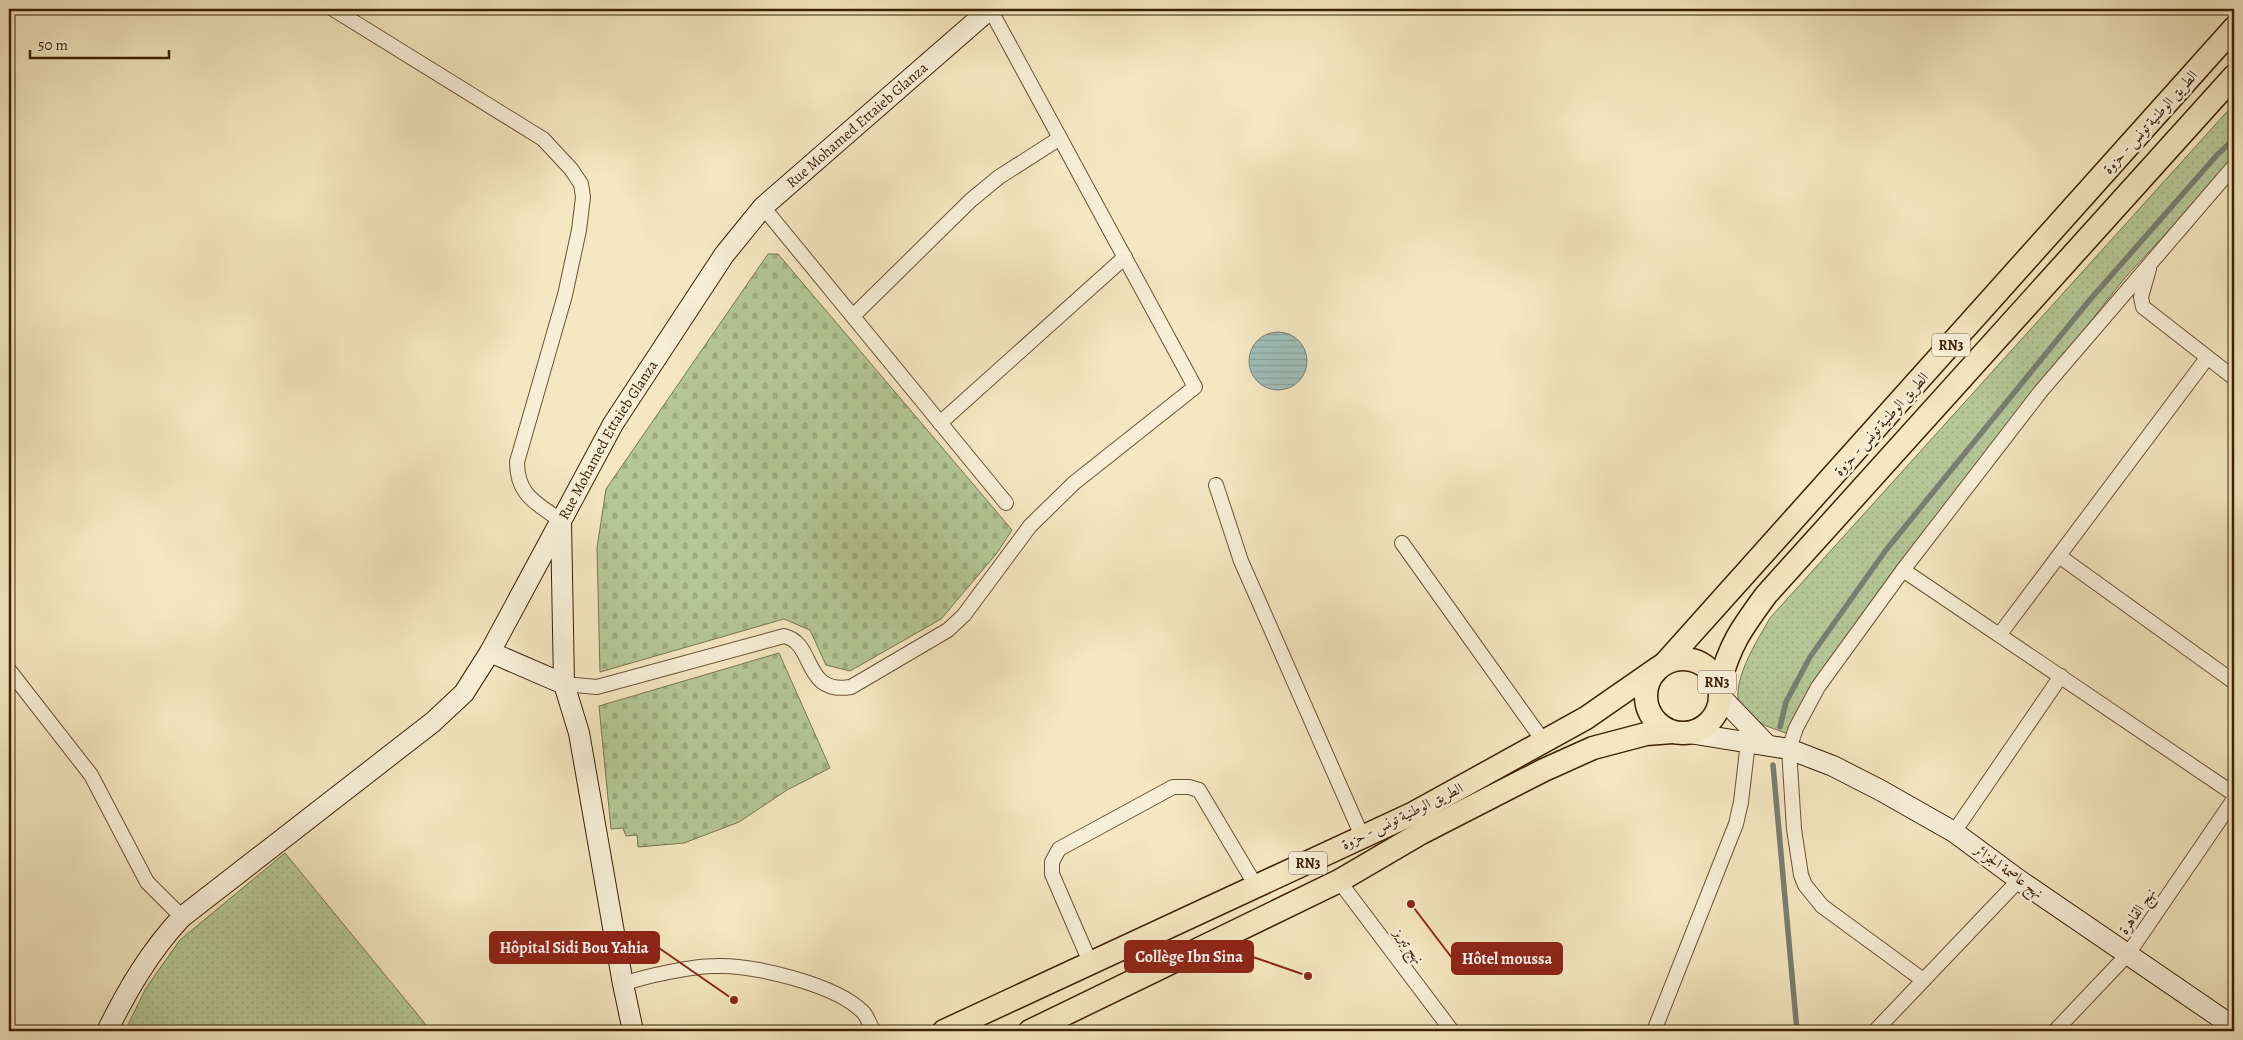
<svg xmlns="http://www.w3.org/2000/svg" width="2243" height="1040" font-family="Alegreya,Amiri,serif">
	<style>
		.grass { fill: url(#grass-dots); stroke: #79744e }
		.cemetery { fill: url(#cemetery-stones); stroke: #79744e }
		.water { fill: url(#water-rules); stroke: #777f72 }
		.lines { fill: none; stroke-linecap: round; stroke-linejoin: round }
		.stream { stroke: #777f72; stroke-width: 5.5 }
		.street-casing { stroke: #6b5234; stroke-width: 16 }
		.secondary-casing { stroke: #3d2005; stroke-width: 22 }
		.primary-casing { stroke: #3d2005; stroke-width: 25 }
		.street { stroke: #f8efd7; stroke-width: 14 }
		.secondary { stroke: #f8efd7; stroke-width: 20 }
		.primary { stroke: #f4e7c1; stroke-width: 22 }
		.labels { text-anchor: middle; stroke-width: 5; stroke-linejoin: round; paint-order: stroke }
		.shield { fill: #f8efd7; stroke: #755e44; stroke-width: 1 }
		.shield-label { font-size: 14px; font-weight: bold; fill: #3d2005 }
		.street-label { font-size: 15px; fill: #3d2005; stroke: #f8efd7 }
		.leader { fill: none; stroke: #8f2418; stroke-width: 2 }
		.callout-dot { fill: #8f2418; stroke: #f8efd7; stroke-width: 2 }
		.callout { fill: #8f2418; stroke: #8f2418; stroke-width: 2 }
		.callout-label { font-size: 16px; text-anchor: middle; font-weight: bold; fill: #fff }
	</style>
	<defs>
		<pattern id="grass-dots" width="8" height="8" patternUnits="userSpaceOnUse" patternTransform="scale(1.25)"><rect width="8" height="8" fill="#b5c797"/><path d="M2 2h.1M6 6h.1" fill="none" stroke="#9dab81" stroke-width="1.8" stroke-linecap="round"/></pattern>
		<pattern id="cemetery-stones" width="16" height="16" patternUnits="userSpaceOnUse" patternTransform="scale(1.25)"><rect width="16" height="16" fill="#b5c797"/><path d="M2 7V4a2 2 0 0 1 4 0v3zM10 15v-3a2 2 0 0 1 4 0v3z" fill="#9dab81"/></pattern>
		<pattern id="water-rules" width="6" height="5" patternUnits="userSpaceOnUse" patternTransform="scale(1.25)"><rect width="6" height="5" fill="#9ebeba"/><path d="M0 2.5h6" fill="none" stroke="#89a39e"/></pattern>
	</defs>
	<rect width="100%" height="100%" fill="#f4e7c1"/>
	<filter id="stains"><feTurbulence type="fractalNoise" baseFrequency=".004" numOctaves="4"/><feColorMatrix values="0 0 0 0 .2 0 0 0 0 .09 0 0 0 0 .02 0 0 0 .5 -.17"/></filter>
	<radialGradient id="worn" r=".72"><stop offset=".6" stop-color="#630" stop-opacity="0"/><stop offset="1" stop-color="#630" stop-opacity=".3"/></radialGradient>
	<g class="grass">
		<path d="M2234,104V159L2124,279L1895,568L1816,682L1791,735C1777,729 1753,724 1743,711C1725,689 1759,638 1770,618Z"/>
		<polygon points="285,853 431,1031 125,1031 146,988 180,940"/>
	</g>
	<g class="cemetery">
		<polygon points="768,254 778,254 1012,530 997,553 941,619 850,671 826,665 810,630 784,619 600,672 597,548 606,489"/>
		<polygon points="779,653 830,768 787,790 739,822 684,843 638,847 637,835 626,836 623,828 611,829 599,706"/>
	</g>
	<circle class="water" cx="1278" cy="361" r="29"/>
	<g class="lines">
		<g class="stream">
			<polyline points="1780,727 1786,702 1810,657 1886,550 2088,302 2217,155 2234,139"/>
			<polyline points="1773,765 1797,1031"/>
		</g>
		<g class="street-casing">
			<g id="street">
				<path d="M333,9L543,139L571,169L581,184L583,197L579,230L565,295L517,462C517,496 537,503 561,521"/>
				<polyline points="763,207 1006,503"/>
				<polyline points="2149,269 2141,297 2143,307 2234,378"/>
				<polyline points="853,316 971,200 999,177 1060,138"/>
				<polyline points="940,423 1125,257"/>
				<polyline points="1216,485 1241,561 1362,836"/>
				<polyline points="1402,543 1544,742"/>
				<polyline points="2059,556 2234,682"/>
				<polyline points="1903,570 2234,794"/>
				<polyline points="2000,634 2207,358"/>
				<polyline points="9,670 91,775 147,882 182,917"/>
				<path d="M564,684L597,687L784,636C816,643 802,695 851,687L948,630L964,615L1030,526L1074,483L1195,387L990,9"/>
				<polyline points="1954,832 2061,676"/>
				<polyline points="1339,881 1452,1031"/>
				<polyline points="1090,962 1052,874 1052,862 1059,849 1173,787 1189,787 1199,790 1256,886"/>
				<polyline points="1923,980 1822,906 1805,885 1801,875 1794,829 1789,749 1796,728 1818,687 1903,570 2041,391 2234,166"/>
				<path d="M623,984C645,976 693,966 716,966C754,965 835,984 863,1012C867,1016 869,1023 872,1028"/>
				<polyline points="1654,1031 1736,824 1741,802 1748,742"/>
				<polyline points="1875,1031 2019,880"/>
				<polyline points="2055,1031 2128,954 2234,799"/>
			</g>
		</g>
		<g class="secondary-casing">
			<g id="secondary">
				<polyline points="490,652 564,684"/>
				<polyline points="1720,696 1767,745"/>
				<polyline points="1689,733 1789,749 1833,766 1880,790 1954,832 2019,880 2234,1027"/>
				<path d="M107,1031C128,989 150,951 182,917L433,722L464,693L490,652L560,522"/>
				<path id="s1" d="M633,1031L623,984L579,733L564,684L561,521L613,424L724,255L763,207L990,9"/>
			</g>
		</g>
		<g class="primary-casing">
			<g id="primary">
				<circle cx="1683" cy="696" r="37"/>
				<polyline points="1666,662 2234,28"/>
				<path d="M1719,685C1730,644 1741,629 1766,595L2234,76"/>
				<polyline points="944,1031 1414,813 1586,718 1658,668"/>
				<polyline points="1030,1031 1339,881 1421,833 1544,770 1593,748 1646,734 1672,732"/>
			</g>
		</g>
		<use href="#street" class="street"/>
		<use href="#secondary" class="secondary"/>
		<use href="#primary" class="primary"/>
	</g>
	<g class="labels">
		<g class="shield">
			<rect x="1932" y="333.5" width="38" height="23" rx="4"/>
			<rect x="1698" y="670.5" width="38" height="23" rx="4"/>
			<rect x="1289" y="851.5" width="38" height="23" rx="4"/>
		</g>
		<g class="shield-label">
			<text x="1951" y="350">RN3</text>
			<text x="1717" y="687">RN3</text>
			<text x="1308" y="868">RN3</text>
		</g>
		<g class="street-label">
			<text transform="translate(2150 122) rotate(-48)" y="5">الطريق الوطنية تونس - حزوة</text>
			<text dy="5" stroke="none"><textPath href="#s1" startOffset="1016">Rue Mohamed Ettaieb Glanza</textPath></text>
			<text transform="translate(1881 424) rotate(-48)" y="5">الطريق الوطنية تونس - حزوة</text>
			<text dy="5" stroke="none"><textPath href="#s1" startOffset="611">Rue Mohamed Ettaieb Glanza</textPath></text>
			<text transform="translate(1402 816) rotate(-26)" y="5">الطريق الوطنية تونس - حزوة</text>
			<text transform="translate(2009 871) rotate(36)" y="5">نهج عاصمة الجزائر</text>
			<text transform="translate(2137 911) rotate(-55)" y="5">نهج القاهرة</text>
			<text transform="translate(1409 946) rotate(54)" y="5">نهج تبريز</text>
		</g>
	</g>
	<path class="leader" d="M734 1000L659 948M1308 976L1253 957M1411 904L1452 958"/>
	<g class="callout-dot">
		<circle cx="734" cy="1000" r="5"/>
		<circle cx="1308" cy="976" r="5"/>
		<circle cx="1411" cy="904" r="5"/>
	</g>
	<g class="callout">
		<rect x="490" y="932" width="169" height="31" rx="5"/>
		<rect x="1125" y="941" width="128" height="31" rx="5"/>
		<rect x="1452" y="943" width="110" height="31" rx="5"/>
	</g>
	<g class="callout-label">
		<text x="574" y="953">Hôpital Sidi Bou Yahia</text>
		<text x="1189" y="962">Collège Ibn Sina</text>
		<text x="1507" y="964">Hôtel moussa</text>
	</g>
	<rect width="2243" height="1040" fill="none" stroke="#f4e7c1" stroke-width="30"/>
	<rect x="10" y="10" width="2223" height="1020" fill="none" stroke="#3d2005" stroke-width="2.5"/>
	<rect x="15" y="15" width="2213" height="1010" fill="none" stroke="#3d2005"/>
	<path d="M30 50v8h139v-8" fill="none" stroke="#3d2005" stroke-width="2.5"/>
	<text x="38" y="50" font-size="15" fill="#3d2005" stroke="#f8efd7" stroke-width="4" paint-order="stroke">50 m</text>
	<rect width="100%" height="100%" filter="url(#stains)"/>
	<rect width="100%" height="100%" fill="url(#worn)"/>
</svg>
